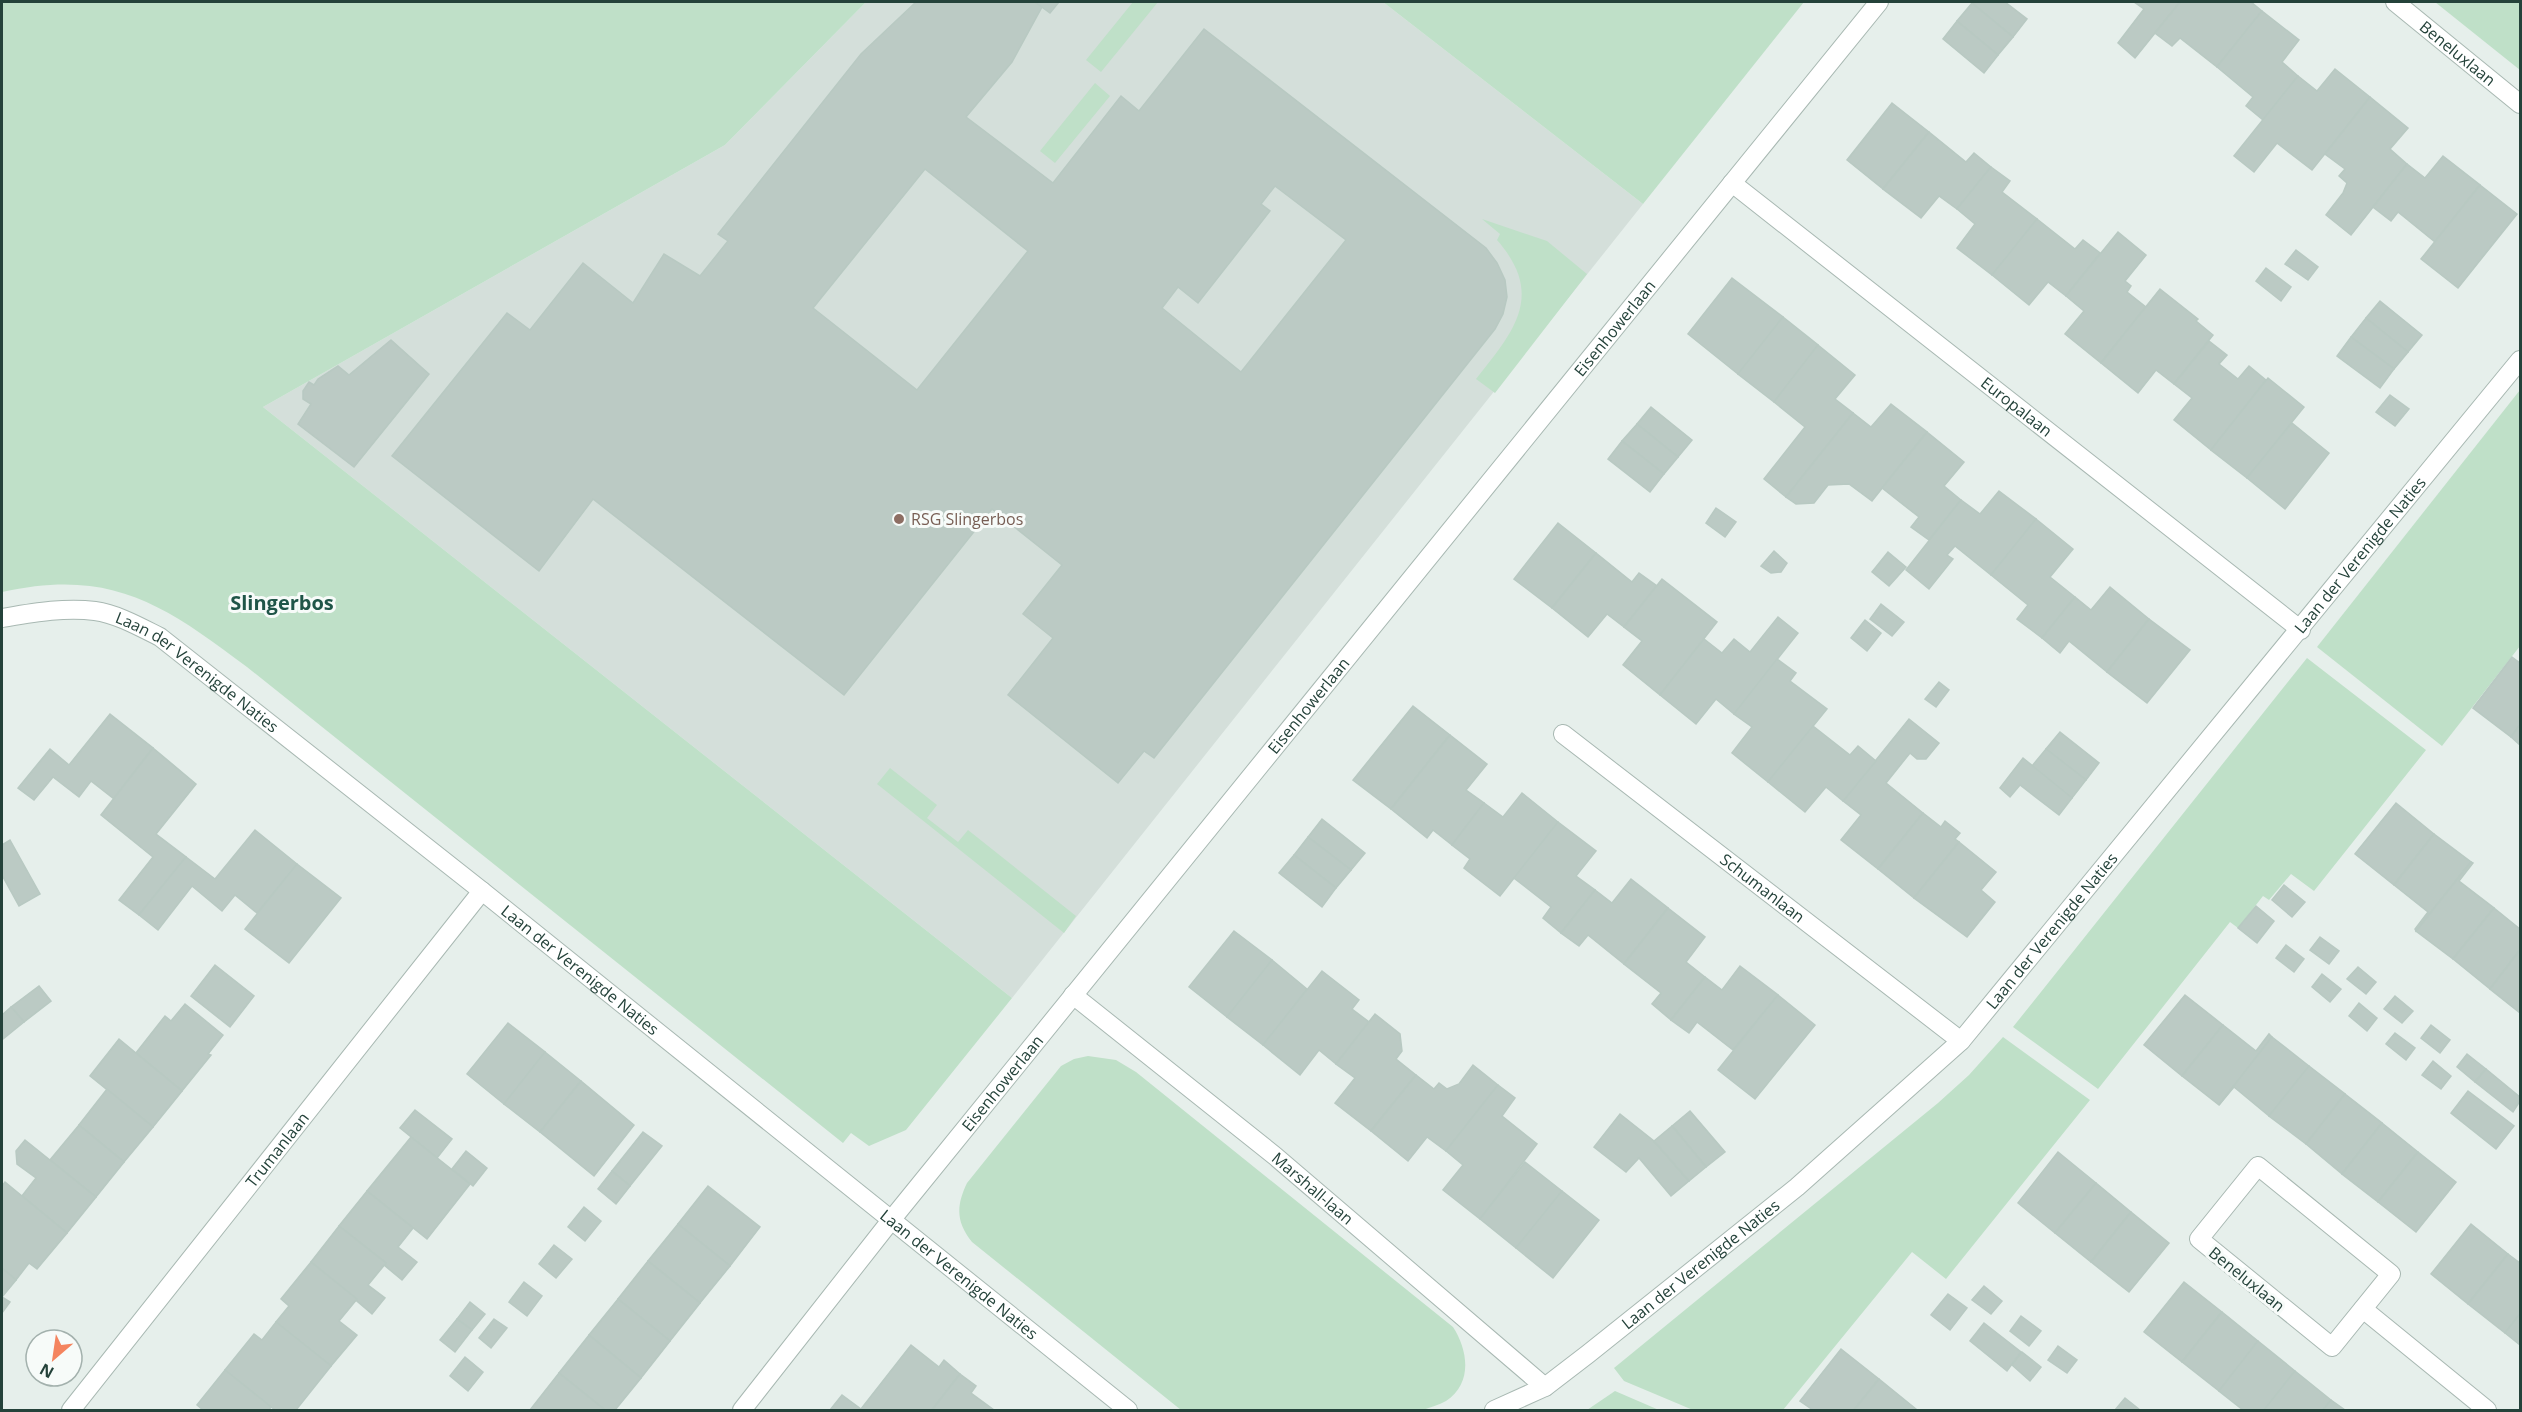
<svg xmlns="http://www.w3.org/2000/svg" width="2522" height="1412" font-family="'Open Sans',sans-serif">
	<style>
		.built { fill: #d4dfda }
		.green { fill: #bfe0c8 }
		.building { fill: #bbcac4; stroke: #b8c9c2; stroke-width: 1.5; fill-rule: evenodd }
		.lines { fill: none; stroke-linecap: round; stroke-linejoin: round }
		.minor-casing { stroke: #a8b8b2; stroke-width: 20 }
		.minor { stroke: #fff; stroke-width: 18 }
		.education-dot { fill: #8d6e63; stroke: #f7fbf9; stroke-width: 2 }
		.labels { text-anchor: middle; stroke-width: 6; stroke-linejoin: round; paint-order: stroke }
		.street-label { font-size: 16px; fill: #24423a; stroke: #f7fbf9 }
		.education-label { font-size: 16px; fill: #785e54; stroke: #f7fbf9; text-anchor: start }
		.quarter-label { font-size: 20px; font-weight: bold; fill: #1f5548; stroke: #f7fbf9 }
	</style>
	<rect width="100%" height="100%" fill="#e6efeb"/>
	<polygon class="built" points="866,2 1383,2 1643,204 1012,998 263,407 725,145"/>
	<g class="green">
		<path d="M2,2H866L725,145L263,407L1012,998L906,1130L869,1146L851,1133L843,1143L247,667C163,604 111,568 2,592Z"/>
		<polygon points="1133,2 1158,2 1101,72 1086,60"/>
		<polygon points="1383,2 1804,2 1643,204"/>
		<polygon points="2435,2 2520,2 2520,70"/>
		<polygon points="1095,83 1110,96 1055,163 1040,151"/>
		<path d="M1482,219L1547,241L1587,274L1495,393L1476,379C1513,332 1546,296 1497,240L1500,234Z"/>
		<polygon points="2520,390 2520,646 2442,746 2317,647"/>
		<polygon points="2307,658 2426,750 2314,891 2291,874 2269,900 2263,896 2238,928 2230,922 2098,1089 2013,1027"/>
		<polygon points="890,768 937,805 927,818 958,842 968,830 1076,916 1064,933 877,784"/>
		<polygon points="2003,1037 2090,1100 1946,1279 1912,1252 1783,1410 1693,1410 1624,1381 1614,1368 1938,1103 1969,1075"/>
		<path d="M1088,1056L1116,1060L1136,1072L1453,1327C1468,1350 1473,1383 1446,1401C1439,1405 1430,1407 1423,1410H1181L972,1242C956,1222 956,1206 967,1183L1061,1066L1074,1059Z"/>
		<polygon points="1615,1391 1659,1410 1587,1410"/>
	</g>
	<g class="building">
		<path d="M916,2H1035L1042,7L1012,62L966,117L1053,183L1121,96L1139,111L1204,29L1486,248L1497,263L1505,280L1507,297L1503,314L1495,329L1154,758L1144,751L1118,783L1008,695L1053,638L1023,614L1062,565L992,509L844,695L593,499L539,571L392,456L507,313L530,330L583,263L633,303L664,254L700,276L728,241L718,234L861,54ZM925,169L1028,251L917,390L813,308ZM1275,186L1346,240L1241,372L1162,308L1178,287L1198,303L1270,211L1261,204Z"/>
		<polygon points="1035,2 1059,2 1050,13"/>
		<polygon points="1973,2 2005,2 2027,19 2013,37 1972,3"/>
		<polygon points="2134,2 2180,2 2135,58 2118,43 2144,9"/>
		<polygon points="2180,2 2251,2 2262,11 2217,67 2180,38 2172,46 2155,33"/>
		<polygon points="1972,3 2013,37 1998,55 1957,21"/>
		<polygon points="2262,11 2299,40 2282,62 2298,76 2263,120 2246,106 2253,97 2217,67"/>
		<polygon points="1957,21 1998,55 1984,73 1943,39"/>
		<polygon points="2335,69 2370,97 2312,170 2277,143 2254,172 2234,156 2298,76 2317,91"/>
		<polygon points="2370,97 2408,128 2390,149 2407,164 2351,235 2326,215 2343,193 2347,183 2339,176 2345,169 2325,154"/>
		<polygon points="1892,103 1929,132 1883,189 1847,160"/>
		<polygon points="1929,132 1966,162 1974,153 1991,167 1957,209 1939,196 1921,218 1883,189"/>
		<polygon points="2443,156 2480,185 2435,242 2398,212 2391,221 2373,207 2407,164 2425,178"/>
		<polygon points="1991,167 2010,181 2002,192 2037,219 1992,275 1957,248 1975,224 1957,209"/>
		<polygon points="2480,185 2517,214 2458,288 2421,259"/>
		<polygon points="2037,219 2075,249 2083,240 2100,253 2066,296 2048,282 2029,305 1992,275"/>
		<polygon points="2118,232 2146,255 2125,281 2131,286 2127,292 2146,307 2101,363 2065,334 2084,311 2066,296"/>
		<polygon points="2296,250 2318,267 2308,280 2285,264"/>
		<polygon points="2266,268 2291,287 2281,301 2256,281"/>
		<polygon points="1732,278 1783,317 1738,374 1688,334"/>
		<polygon points="2160,289 2198,319 2196,321 2213,335 2174,384 2156,370 2138,393 2101,363"/>
		<polygon points="2380,301 2422,335 2408,352 2366,318"/>
		<polygon points="1783,317 1818,345 1774,402 1738,374"/>
		<polygon points="2366,318 2408,352 2394,369 2351,337"/>
		<polygon points="2351,337 2394,369 2380,388 2337,356"/>
		<polygon points="391,340 429,374 354,467 298,424 311,404 303,399 303,391 309,382 314,385 318,379 338,366 349,375"/>
		<polygon points="2209,341 2227,355 2219,364 2238,379 2249,366 2266,380 2211,450 2174,420 2192,398 2174,384"/>
		<polygon points="1818,345 1855,375 1835,399 1853,413 1786,497 1764,479 1805,427 1774,402"/>
		<polygon points="2268,378 2304,407 2247,478 2211,450"/>
		<polygon points="2390,395 2409,409 2395,426 2376,412"/>
		<polygon points="1891,404 1927,432 1872,501 1849,484 1828,485 1814,503 1796,504 1786,497 1853,413 1871,427"/>
		<polygon points="1651,407 1692,440 1678,457 1637,424"/>
		<polygon points="2292,423 2329,453 2285,509 2247,478"/>
		<polygon points="1637,424 1678,457 1664,474 1622,441"/>
		<polygon points="1927,432 1964,462 1944,486 1961,500 1929,540 1911,527 1919,517 1882,488"/>
		<polygon points="1622,441 1664,474 1650,492 1608,459"/>
		<polygon points="1999,491 2036,519 1991,575 1955,546 1947,555 1953,559 1929,589 1906,570 1961,500 1980,514"/>
		<polygon points="1716,508 1736,522 1725,537 1706,523"/>
		<polygon points="2036,519 2073,549 2050,577 2075,597 2042,638 2017,619 2028,605 1991,575"/>
		<polygon points="1558,523 1596,553 1552,608 1514,579"/>
		<polygon points="1774,551 1787,563 1781,572 1771,573 1761,566"/>
		<polygon points="1888,552 1906,567 1889,586 1872,572"/>
		<polygon points="1596,553 1632,582 1639,573 1657,586 1624,627 1607,614 1588,637 1552,608"/>
		<polygon points="1662,579 1717,622 1660,695 1623,665 1642,641 1624,627"/>
		<polygon points="2110,587 2149,619 2107,672 2069,641 2060,653 2042,638 2075,597 2091,610"/>
		<polygon points="1881,604 1904,622 1892,636 1870,619"/>
		<polygon points="1778,617 1798,633 1734,714 1716,699 1696,724 1660,695 1704,639 1722,653 1734,639 1750,652"/>
		<polygon points="2149,619 2190,650 2147,703 2107,672"/>
		<polygon points="1865,620 1881,633 1867,651 1851,638"/>
		<polygon points="2512,657 2520,663 2520,725 2511,737 2473,708"/>
		<polygon points="1777,659 1796,673 1790,681 1827,709 1768,782 1732,753 1752,727 1734,714"/>
		<polygon points="1939,682 1949,690 1936,707 1925,699"/>
		<polygon points="1413,706 1450,735 1391,809 1353,780"/>
		<polygon points="110,714 153,748 114,799 91,781 79,797 53,777 34,800 18,788 50,749 69,765"/>
		<polygon points="1909,719 1939,743 1926,759 1917,759 1910,753 1886,783 1923,813 1878,869 1841,840 1861,815 1843,801"/>
		<polygon points="2520,725 2520,745 2511,737"/>
		<polygon points="1813,726 1850,755 1858,746 1876,761 1843,801 1826,787 1805,812 1768,782"/>
		<polygon points="2060,732 2099,763 2086,780 2046,749"/>
		<polygon points="1450,735 1487,764 1466,790 1484,803 1452,845 1433,830 1427,838 1391,809"/>
		<polygon points="153,748 196,784 156,834 186,857 139,915 119,900 153,857 101,815"/>
		<polygon points="2046,749 2086,780 2072,798 2032,766"/>
		<polygon points="2023,758 2072,798 2059,815 2020,785 2010,797 2000,788"/>
		<polygon points="1522,793 1558,822 1500,896 1464,868 1470,859 1452,845 1484,803 1503,817"/>
		<polygon points="2396,803 2434,834 2394,885 2355,854"/>
		<polygon points="1923,813 1941,827 1945,821 1960,833 1955,839 1959,842 1914,898 1878,869"/>
		<polygon points="1322,819 1365,853 1351,870 1308,837"/>
		<polygon points="1558,822 1596,851 1576,876 1595,890 1561,933 1543,918 1551,907 1514,878"/>
		<polygon points="255,830 297,864 257,913 235,895 222,911 192,886 158,930 139,915 186,857 215,879"/>
		<polygon points="2434,834 2471,862 2416,931 2415,929 2428,912 2394,885"/>
		<polygon points="1308,837 1351,870 1336,888 1294,855"/>
		<polygon points="10,840 40,894 19,906 2,875 2,845"/>
		<polygon points="1959,842 1996,872 1981,890 1995,902 1967,937 1914,898"/>
		<polygon points="1294,855 1336,888 1322,907 1279,873"/>
		<polygon points="2471,862 2473,863 2459,881 2494,908 2453,959 2416,931"/>
		<polygon points="297,864 341,898 289,963 245,929"/>
		<polygon points="1631,879 1668,908 1624,964 1588,935 1579,946 1561,933 1595,890 1612,903"/>
		<polygon points="2284,885 2305,902 2292,917 2272,900"/>
		<polygon points="2256,906 2274,921 2257,943 2238,928"/>
		<polygon points="1668,908 1705,937 1686,962 1705,977 1671,1020 1652,1004 1661,993 1624,964"/>
		<polygon points="2494,908 2520,929 2520,950 2490,989 2453,959"/>
		<polygon points="1234,931 1272,960 1227,1017 1189,987"/>
		<polygon points="2320,937 2339,951 2329,964 2310,950"/>
		<polygon points="2286,945 2304,959 2294,972 2276,958"/>
		<polygon points="2520,950 2520,1013 2490,989"/>
		<polygon points="1272,960 1307,989 1263,1045 1227,1017"/>
		<polygon points="215,965 254,996 230,1027 191,996"/>
		<polygon points="1740,966 1778,995 1733,1050 1697,1022 1689,1033 1671,1020 1705,977 1722,990"/>
		<polygon points="2358,967 2376,982 2366,994 2347,979"/>
		<polygon points="1322,971 1359,1000 1352,1009 1369,1022 1336,1064 1319,1050 1300,1075 1263,1045"/>
		<polygon points="2322,974 2341,989 2330,1002 2312,987"/>
		<polygon points="39,986 51,1001 24,1022 11,1007"/>
		<polygon points="1778,995 1815,1025 1755,1099 1718,1070"/>
		<polygon points="2185,995 2223,1025 2182,1076 2144,1045"/>
		<polygon points="2395,996 2413,1011 2402,1023 2384,1009"/>
		<polygon points="2359,1003 2377,1018 2367,1031 2349,1016"/>
		<polygon points="185,1004 223,1035 208,1054 211,1055 182,1091 136,1053 165,1016 171,1021"/>
		<polygon points="11,1007 24,1022 3,1039 2,1015"/>
		<polygon points="1375,1014 1400,1034 1402,1051 1396,1059 1416,1075 1371,1131 1335,1103 1355,1078 1336,1064"/>
		<polygon points="508,1023 545,1052 504,1104 467,1074"/>
		<polygon points="2223,1025 2256,1051 2269,1034 2272,1037 2219,1105 2182,1076"/>
		<polygon points="2431,1025 2450,1040 2440,1053 2421,1038"/>
		<polygon points="2395,1033 2415,1048 2406,1060 2386,1044"/>
		<polygon points="2272,1037 2309,1066 2269,1116 2234,1087 2219,1105"/>
		<polygon points="119,1039 182,1091 153,1127 90,1076"/>
		<polygon points="545,1052 581,1081 540,1132 504,1104"/>
		<polygon points="2467,1054 2486,1069 2475,1082 2457,1067"/>
		<polygon points="2433,1061 2451,1076 2441,1089 2422,1075"/>
		<polygon points="1473,1065 1498,1085 1446,1151 1427,1137 1408,1161 1371,1131 1416,1075 1434,1089 1439,1083 1447,1089 1459,1084"/>
		<polygon points="2309,1066 2345,1094 2306,1144 2269,1116"/>
		<polygon points="2486,1069 2520,1097 2520,1101 2513,1112 2475,1082"/>
		<polygon points="581,1081 634,1125 594,1176 540,1132"/>
		<polygon points="1498,1085 1515,1098 1502,1116 1537,1144 1480,1219 1443,1190 1463,1165 1446,1151"/>
		<polygon points="107,1089 153,1127 124,1162 79,1125"/>
		<polygon points="2468,1091 2514,1126 2496,1149 2451,1113"/>
		<polygon points="2345,1094 2382,1123 2342,1174 2306,1144"/>
		<polygon points="415,1110 452,1139 437,1158 400,1128"/>
		<polygon points="1690,1111 1725,1152 1706,1167 1672,1126"/>
		<polygon points="1620,1114 1654,1141 1689,1181 1671,1196 1639,1158 1626,1172 1594,1147"/>
		<polygon points="2382,1123 2418,1152 2378,1202 2342,1174"/>
		<polygon points="79,1125 124,1162 96,1197 50,1160"/>
		<polygon points="1672,1126 1706,1167 1689,1181 1654,1141"/>
		<polygon points="643,1132 662,1146 630,1186 612,1171"/>
		<polygon points="411,1137 470,1184 427,1239 367,1191"/>
		<polygon points="25,1140 96,1197 67,1233 22,1196 36,1178 17,1164 16,1151"/>
		<polygon points="466,1151 487,1168 473,1186 452,1169"/>
		<polygon points="2058,1152 2096,1183 2055,1233 2018,1203"/>
		<polygon points="2418,1152 2456,1182 2416,1232 2378,1202"/>
		<polygon points="1525,1162 1562,1191 1516,1248 1480,1219"/>
		<polygon points="612,1171 630,1186 616,1204 598,1189"/>
		<polygon points="5,1182 67,1233 37,1269 29,1263 16,1280 2,1268 2,1186"/>
		<polygon points="2096,1183 2131,1212 2091,1262 2055,1233"/>
		<polygon points="708,1186 760,1227 730,1266 678,1224"/>
		<polygon points="367,1191 413,1228 398,1247 417,1262 402,1280 384,1265 386,1263 339,1226"/>
		<polygon points="1562,1191 1599,1220 1553,1278 1516,1248"/>
		<polygon points="584,1207 601,1221 585,1241 568,1227"/>
		<polygon points="2131,1212 2169,1243 2129,1292 2091,1262"/>
		<polygon points="678,1224 730,1266 700,1303 648,1261"/>
		<polygon points="2471,1224 2508,1254 2468,1304 2431,1274"/>
		<polygon points="339,1226 386,1263 368,1285 385,1298 372,1314 311,1262"/>
		<polygon points="554,1245 572,1259 556,1278 539,1264"/>
		<polygon points="2508,1254 2520,1263 2520,1314 2505,1333 2468,1304"/>
		<polygon points="648,1261 700,1303 670,1341 618,1299"/>
		<polygon points="311,1262 357,1299 339,1321 357,1335 331,1366 276,1322 289,1306 281,1299"/>
		<polygon points="2,1268 16,1280 2,1297 10,1302 2,1313"/>
		<polygon points="524,1282 542,1296 527,1316 509,1302"/>
		<polygon points="2184,1282 2222,1312 2182,1362 2144,1332"/>
		<polygon points="1984,1286 2002,1301 1991,1314 1972,1300"/>
		<polygon points="1948,1294 1967,1308 1950,1330 1931,1315"/>
		<polygon points="618,1299 670,1341 641,1378 589,1335"/>
		<polygon points="470,1302 485,1314 472,1330 457,1319"/>
		<polygon points="2222,1312 2258,1341 2219,1391 2182,1362"/>
		<polygon points="2520,1314 2520,1345 2505,1333"/>
		<polygon points="2021,1316 2041,1331 2029,1346 2010,1331"/>
		<polygon points="457,1319 472,1330 455,1352 440,1340"/>
		<polygon points="494,1319 507,1328 491,1348 479,1338"/>
		<polygon points="276,1322 331,1366 296,1410 275,1410 225,1370 254,1334 262,1340"/>
		<polygon points="1984,1323 2021,1352 2007,1371 1970,1341"/>
		<polygon points="589,1335 641,1378 615,1410 605,1410 559,1373"/>
		<polygon points="2258,1341 2295,1371 2264,1410 2243,1410 2219,1391"/>
		<polygon points="911,1345 939,1367 944,1360 960,1374 932,1410 830,1410 842,1395 861,1409"/>
		<polygon points="2058,1346 2077,1360 2067,1373 2048,1360"/>
		<polygon points="1841,1349 1879,1379 1854,1410 1813,1410 1800,1401"/>
		<polygon points="2022,1352 2041,1367 2030,1381 2012,1365"/>
		<polygon points="465,1357 483,1372 468,1391 450,1376"/>
		<polygon points="225,1370 271,1407 269,1410 203,1410 197,1405"/>
		<polygon points="2295,1371 2331,1400 2323,1410 2264,1410"/>
		<polygon points="559,1373 605,1410 530,1410"/>
		<polygon points="960,1374 976,1386 971,1393 994,1410 932,1410"/>
		<polygon points="1879,1379 1916,1409 1914,1410 1854,1410"/>
		<polygon points="2125,1398 2140,1410 2115,1410"/>
		<polygon points="2331,1400 2345,1410 2323,1410"/>
	</g>
	<g class="lines">
		<g class="minor-casing">
			<g id="minor">
				<path id="s1" d="M2395,2L2520,104"/>
				<path id="s2" d="M1732,183L2301,630"/>
				<path id="s3" d="M2,618C32,613 64,607 95,611C117,614 140,627 160,637L482,891L1128,1410"/>
				<path id="s4" d="M1563,734L1961,1041"/>
				<path id="s5" d="M1073,995L1275,1156L1545,1387"/>
				<polygon points="2258,1166 2391,1274 2332,1347 2199,1239"/>
				<polyline points="2363,1309 2487,1410"/>
				<path id="s6" d="M71,1410L482,891"/>
				<path id="s7" d="M742,1410L892,1219L1879,2"/>
				<path id="s8" d="M1494,1410L1545,1387L1588,1354L1797,1187L1961,1041L2520,360"/>
			</g>
		</g>
		<use href="#minor" class="minor"/>
	</g>
	<circle class="education-dot" cx="899" cy="519" r="6"/>
	<g class="labels">
		<g class="street-label">
			<text dy="6" stroke="none"><textPath href="#s1" startOffset="81">Beneluxlaan</textPath></text>
			<text dy="6" stroke="none"><textPath href="#s7" startOffset="1390">Eisenhowerlaan</textPath></text>
			<text dy="6" stroke="none"><textPath href="#s2" startOffset="362">Europalaan</textPath></text>
			<text dy="6" stroke="none"><textPath href="#s8" startOffset="1226">Laan der Verenigde Naties</textPath></text>
			<text dy="6" stroke="none"><textPath href="#s3" startOffset="214">Laan der Verenigde Naties</textPath></text>
			<text dy="6" stroke="none"><textPath href="#s7" startOffset="904">Eisenhowerlaan</textPath></text>
			<text dy="6" stroke="none"><textPath href="#s4" startOffset="252">Schumanlaan</textPath></text>
			<text dy="6" stroke="none"><textPath href="#s8" startOffset="740">Laan der Verenigde Naties</textPath></text>
			<text dy="6" stroke="none"><textPath href="#s3" startOffset="700">Laan der Verenigde Naties</textPath></text>
			<text dy="6" stroke="none"><textPath href="#s7" startOffset="418">Eisenhowerlaan</textPath></text>
			<text dy="6" stroke="none"><textPath href="#s6" startOffset="332">Trumanlaan</textPath></text>
			<text dy="6" stroke="none"><textPath href="#s5" startOffset="308">Marshall-laan</textPath></text>
			<text dy="6" stroke="none"><textPath href="#s8" startOffset="254">Laan der Verenigde Naties</textPath></text>
			<text dy="6" stroke="none"><textPath href="#s3" startOffset="1186">Laan der Verenigde Naties</textPath></text>
			<text transform="translate(2247 1279) rotate(39)" y="6">Beneluxlaan</text>
		</g>
		<g class="education-label">
			<text x="911" y="525">RSG Slingerbos</text>
		</g>
		<g class="quarter-label">
			<text x="282" y="610">Slingerbos</text>
		</g>
	</g>
	<rect width="2522" height="1412" fill="none" stroke="#24423a" stroke-width="6"/>
	<g transform="translate(54 1358) rotate(209)"><circle r="28" fill="#f7fbf9" stroke="#a3b1ad" stroke-width="1.5"/>
	<path d="M0-4.5L10 22L0 15L-10 22Z" fill="#f4845f"/>
	<text y="-9" font-size="16" font-weight="bold" text-anchor="middle" fill="#24423a">N</text>
	</g>
</svg>
